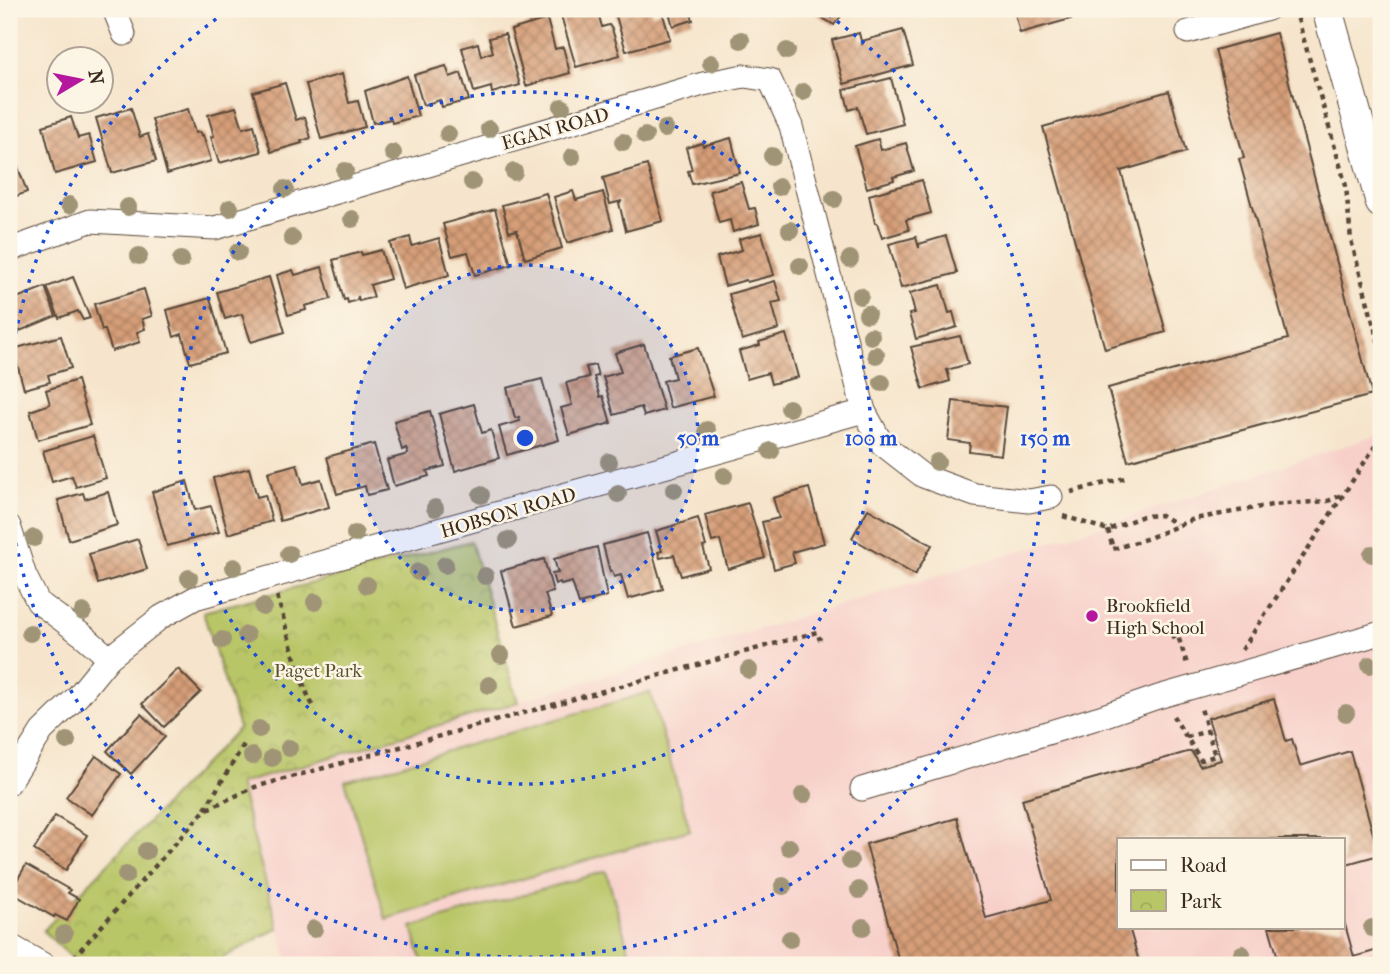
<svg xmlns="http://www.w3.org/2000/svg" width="1390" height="974" font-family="'IM FELL French Canon',serif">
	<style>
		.built { fill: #f7d0ca; fill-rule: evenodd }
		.park { fill: url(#park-crowns); stroke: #7a7843; stroke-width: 2 }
		.pitch { fill: #b9c668; stroke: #7a7843; stroke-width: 2 }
		.building { fill: url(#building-cross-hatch) }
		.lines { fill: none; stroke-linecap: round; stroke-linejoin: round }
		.minor-casing { stroke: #574638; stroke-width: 25 }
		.major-casing { stroke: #574638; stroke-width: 32 }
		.path { stroke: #574638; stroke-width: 4.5; stroke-dasharray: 5 5; stroke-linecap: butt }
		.minor { stroke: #fff; stroke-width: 23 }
		.major { stroke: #fff; stroke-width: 30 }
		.tree { fill: #a09476 }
		.ring { fill: none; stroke: #1d4ed8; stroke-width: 3.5; stroke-dasharray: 3.5 7 }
		.poi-dot { fill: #b5179e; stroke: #fcf5e5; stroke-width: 2.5 }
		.labels { text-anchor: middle; stroke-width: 5; stroke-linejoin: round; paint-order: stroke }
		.street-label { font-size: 19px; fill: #3b2a1e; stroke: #fcf5e5 }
		.poi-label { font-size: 19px; fill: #3b2a1e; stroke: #fcf5e5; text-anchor: start }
		.park-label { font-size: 19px; fill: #5a5130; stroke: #fcf5e5 }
		.centre { fill: #1d4ed8; stroke: #fcf5e5; stroke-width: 3.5 }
		.ring-label { font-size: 21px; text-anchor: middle; font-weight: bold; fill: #1d4ed8; stroke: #fcf5e5; stroke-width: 5; stroke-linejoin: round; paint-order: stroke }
	</style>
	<defs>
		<pattern id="park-crowns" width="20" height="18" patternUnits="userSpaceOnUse" patternTransform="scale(1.75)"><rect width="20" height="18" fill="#b9c668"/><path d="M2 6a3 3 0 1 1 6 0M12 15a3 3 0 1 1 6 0" fill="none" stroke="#a0aa5a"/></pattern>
		<pattern id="building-cross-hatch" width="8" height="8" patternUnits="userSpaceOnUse" patternTransform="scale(1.75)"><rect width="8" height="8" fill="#d69e78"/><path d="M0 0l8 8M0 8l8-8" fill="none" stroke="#af8162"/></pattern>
	</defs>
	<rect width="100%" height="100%" fill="#fcf5e5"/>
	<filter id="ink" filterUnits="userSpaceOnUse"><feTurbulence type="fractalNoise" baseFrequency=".0143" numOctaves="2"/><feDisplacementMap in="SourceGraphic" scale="14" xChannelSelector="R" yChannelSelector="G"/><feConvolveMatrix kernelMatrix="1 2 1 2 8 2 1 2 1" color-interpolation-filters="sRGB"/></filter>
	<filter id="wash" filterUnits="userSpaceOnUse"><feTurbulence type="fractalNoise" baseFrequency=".00686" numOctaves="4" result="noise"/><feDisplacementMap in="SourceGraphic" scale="28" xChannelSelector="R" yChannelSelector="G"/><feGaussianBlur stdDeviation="1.57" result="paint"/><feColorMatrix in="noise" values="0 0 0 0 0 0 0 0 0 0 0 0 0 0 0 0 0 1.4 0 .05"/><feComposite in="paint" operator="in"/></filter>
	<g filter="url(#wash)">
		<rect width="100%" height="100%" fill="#f6e5cc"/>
		<path class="built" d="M1381,434V965H289L238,784L518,702L1086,531ZM1119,839H1343V927H1119Z"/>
		<polygon class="park" points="471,541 518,702 239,784 278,928 210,965 80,965 43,931 239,728 203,612"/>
		<g class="pitch">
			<polygon points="650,692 690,830 386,919 345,781"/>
			<polygon points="606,871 633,965 423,965 412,927"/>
		</g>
		<g id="blocks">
			<g class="building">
				<polygon points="572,9 597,9 602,27 609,25 612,29 620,55 576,67 560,12"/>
				<polygon points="614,9 651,9 652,14 662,11 670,39 626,51"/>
				<polygon points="668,9 698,9 690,12 693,20 673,26"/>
				<polygon points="812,9 842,9 845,11 834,25 813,12"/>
				<polygon points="1014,9 1103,9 1103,10 1020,33"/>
				<polygon points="547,19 555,49 563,47 570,73 526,86 511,30"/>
				<polygon points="903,30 913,65 844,84 832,40 859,33 862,45 862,41"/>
				<polygon points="1276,33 1372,395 1128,461 1108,388 1288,339 1239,159 1244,158 1215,50"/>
				<polygon points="505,34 520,85 492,93 491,87 474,92 462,48 478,43 481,56 493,52 489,38"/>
				<polygon points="446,66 450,77 461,73 469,100 442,107 440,100 423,105 414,75"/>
				<polygon points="342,74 349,103 358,101 365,127 321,139 306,84"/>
				<polygon points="407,76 418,116 392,123 391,119 373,123 365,91"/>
				<polygon points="891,78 903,124 866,134 858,107 849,110 844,90"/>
				<polygon points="285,83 296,120 305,117 311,138 301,141 302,143 271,152 253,92"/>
				<polygon points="1169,91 1186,152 1121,171 1166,332 1105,349 1043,127"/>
				<polygon points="236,107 243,128 254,125 261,152 219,163 211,137 214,136 208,115"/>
				<polygon points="131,108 140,137 148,134 156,161 112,173 96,118"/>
				<polygon points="188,109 195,133 200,132 201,136 203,135 211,161 167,174 152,119"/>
				<polygon points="71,117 78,138 89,135 97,162 55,174 43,126"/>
				<polygon points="731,138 740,173 692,184 688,171 692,170 686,148 702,143 703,146"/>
				<polygon points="878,139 881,150 906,143 914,171 893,177 894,180 867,188 855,146"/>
				<polygon points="16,162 27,192 9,199 9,165"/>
				<polygon points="647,165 663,221 626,231 619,203 622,201 610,204 603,178"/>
				<polygon points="922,180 931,213 906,220 909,230 882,238 877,223 875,223 869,195"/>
				<polygon points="741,182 749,209 755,208 759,224 733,232 730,220 719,223 710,191"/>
				<polygon points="573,191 576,200 603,192 613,229 567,243 554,197"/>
				<polygon points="546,193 562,248 525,259 517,230 509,232 502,205"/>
				<polygon points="495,209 511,265 475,275 468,252 452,256 443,224"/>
				<polygon points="762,233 774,275 747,282 746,280 725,286 717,257 742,250 739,239"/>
				<polygon points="946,236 957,273 901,288 889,244 916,237 919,248 919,244"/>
				<polygon points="410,237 412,246 439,238 449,275 403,289 390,243"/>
				<polygon points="381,250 390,279 370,285 374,297 359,301 358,296 357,300 348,303 347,299 344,300 333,260 361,252 362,255"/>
				<polygon points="322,267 331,299 305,306 306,310 288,315 277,275 293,270 295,275"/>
				<polygon points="73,277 90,318 83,320 78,311 59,318 47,287"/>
				<polygon points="269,277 285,332 251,342 242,314 225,319 217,292"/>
				<polygon points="775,281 781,301 772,303 779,329 742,340 729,294"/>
				<polygon points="941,285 949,313 953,312 957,327 916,339 909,314 915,313 910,293"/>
				<polygon points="45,287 56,316 10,335 9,301"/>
				<polygon points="144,289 152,316 142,319 145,329 137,332 140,342 112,351 105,330 102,330 94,304"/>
				<polygon points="210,298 226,353 190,363 182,334 174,337 167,310"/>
				<polygon points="786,334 798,377 771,384 768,373 747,379 739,351 760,345 759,342"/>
				<polygon points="61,336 71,368 48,375 50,382 24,389 13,349"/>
				<polygon points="960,336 968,364 947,370 950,381 923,389 911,347"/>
				<polygon points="644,344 664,410 644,416 641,407 614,415 603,377 621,372 615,353"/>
				<polygon points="698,348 714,396 670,408 663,381 675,378 669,356"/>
				<polygon points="595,365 598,376 594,377 600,397 603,396 611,423 569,435 561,408 572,405 566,383 589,377 586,367"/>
				<polygon points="542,379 559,440 507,455 499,427 520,421 519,417 515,418 507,388"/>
				<polygon points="77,380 90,425 38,440 30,411 50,404 46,390"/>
				<polygon points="953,401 1007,407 1001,455 969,451 970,443 948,440"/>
				<polygon points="474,404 482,433 491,430 499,458 455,471 439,414"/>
				<polygon points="430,411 445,466 427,471 429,476 394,486 387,460 408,454 406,448 402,450 394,421"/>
				<polygon points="93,436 106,478 76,487 72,476 52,482 43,451"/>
				<polygon points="374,444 387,490 367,495 365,486 337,494 327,457"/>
				<polygon points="297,464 303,484 321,479 329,507 280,521 268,472"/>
				<polygon points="249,468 257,497 265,495 272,521 228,534 213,478"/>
				<polygon points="187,481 195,510 211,506 219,532 167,546 152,492"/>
				<polygon points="809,488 824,543 792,552 795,563 774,569 762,522 779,518 773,498"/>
				<polygon points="108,492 117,525 69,540 58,500 83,493 85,499"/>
				<polygon points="748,503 765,558 728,569 720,540 712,542 705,515"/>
				<polygon points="868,509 932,545 915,575 852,538"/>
				<polygon points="698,518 706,546 703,547 709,568 681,576 674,555 660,558 658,552 662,551 656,531"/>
				<polygon points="647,533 663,589 628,599 621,575 614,577 612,571 610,572 603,545"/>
				<polygon points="138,539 147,569 98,584 89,554"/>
				<polygon points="597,547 607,596 579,604 572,582 561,585 560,582 555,584 552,574 558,573 554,559"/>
				<polygon points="544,559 553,592 545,594 552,616 516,626 501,571"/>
				<polygon points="178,669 201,692 164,727 142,704"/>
				<polygon points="1274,699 1286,741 1292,739 1300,766 1350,751 1379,855 1343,865 1343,839 1119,839 1119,927 1129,927 1140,965 900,965 866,844 957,818 986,918 1051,900 1022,799 1191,751 1200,766 1221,760 1208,718"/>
				<polygon points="141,714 165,737 131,774 107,751"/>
				<polygon points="96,756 121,774 92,815 66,797"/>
				<polygon points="55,816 87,835 66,870 34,850"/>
				<polygon points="26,865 70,890 68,893 79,899 67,921 55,915 54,917 10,892"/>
				<polygon points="1344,921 1354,957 1381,949 1381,965 1280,965 1269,927 1343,927"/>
			</g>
		</g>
	</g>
	<g filter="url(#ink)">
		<use href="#blocks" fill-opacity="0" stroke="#574638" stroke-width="2"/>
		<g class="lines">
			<g class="minor-casing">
				<g id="minor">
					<polyline points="114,9 124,34"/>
					<polyline points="1188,32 1268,9"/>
					<polyline points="9,250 90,221 215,228 703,84 744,76 770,80 791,126 864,411 882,444 923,476 975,495 1029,501 1051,497"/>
					<polyline points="9,526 25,576 38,602 85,637 109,658"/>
					<polyline points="9,783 42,731 78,696 109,658 161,617 195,598 864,411"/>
					<polyline points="862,789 1100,717 1158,697 1381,633"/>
					<polyline points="9,945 44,965"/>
				</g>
			</g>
			<g class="major-casing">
				<polyline id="major" points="1327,9 1381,203"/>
			</g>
			<g class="path">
				<polyline points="1295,9 1346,186 1351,240 1381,352"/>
				<polyline points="9,54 15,71 14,80 9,82"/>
				<polyline points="1071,492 1125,478"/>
				<polyline points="1063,516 1108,530 1143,516 1161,515 1176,524"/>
				<polyline points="1108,530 1113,549 1149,538 1194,519 1272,505 1328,501 1344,494"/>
				<path d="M277,596C284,618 303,697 316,709"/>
				<polyline points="1171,638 1178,636 1188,667"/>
				<polyline points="1242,650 1381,437"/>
				<polyline points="1173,716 1201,760 1215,756 1200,705"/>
				<polyline points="1186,737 1208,731"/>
				<polyline points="205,809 246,741"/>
				<polyline points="67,965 205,810 255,787 817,632 820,640"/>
			</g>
			<use href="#minor" class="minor"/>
			<use href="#major" class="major"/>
		</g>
		<g class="tree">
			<circle cx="741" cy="40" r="9"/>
			<circle cx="787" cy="51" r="9"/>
			<circle cx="711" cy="63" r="9"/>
			<circle cx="803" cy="92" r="9"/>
			<circle cx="562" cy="107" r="9"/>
			<circle cx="489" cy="129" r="9"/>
			<circle cx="665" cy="129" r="9"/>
			<circle cx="448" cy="134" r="9"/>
			<circle cx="645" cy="136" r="9"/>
			<circle cx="623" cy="142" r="9"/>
			<circle cx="393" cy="153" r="9"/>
			<circle cx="772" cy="156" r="9"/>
			<circle cx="572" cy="157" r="9"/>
			<circle cx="345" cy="171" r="9"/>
			<circle cx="514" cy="172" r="9"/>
			<circle cx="472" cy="182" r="9"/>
			<circle cx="779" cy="187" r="9"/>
			<circle cx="285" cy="189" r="9"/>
			<circle cx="834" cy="199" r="9"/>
			<circle cx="69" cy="205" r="9"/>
			<circle cx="128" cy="207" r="9"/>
			<circle cx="230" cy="208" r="9"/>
			<circle cx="352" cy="219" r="9"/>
			<circle cx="790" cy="230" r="9"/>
			<circle cx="292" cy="238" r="9"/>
			<circle cx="238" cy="252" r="9"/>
			<circle cx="139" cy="256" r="9"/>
			<circle cx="850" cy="259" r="9"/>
			<circle cx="181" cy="260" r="9"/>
			<circle cx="800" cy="266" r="9"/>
			<circle cx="860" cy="296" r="9"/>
			<circle cx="867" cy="314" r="9"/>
			<circle cx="871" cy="336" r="9"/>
			<circle cx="876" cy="355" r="9"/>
			<circle cx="882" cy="383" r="9"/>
			<circle cx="789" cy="408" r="9"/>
			<circle cx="707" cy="430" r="9"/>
			<circle cx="771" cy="451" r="9"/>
			<circle cx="609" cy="462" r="9"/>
			<circle cx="937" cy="462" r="9"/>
			<circle cx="724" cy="476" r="9"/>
			<circle cx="674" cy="490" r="9"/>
			<circle cx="618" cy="494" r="9"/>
			<circle cx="481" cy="495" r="9"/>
			<circle cx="435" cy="508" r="9"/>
			<circle cx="355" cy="534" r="9"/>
			<circle cx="34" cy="538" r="9"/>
			<circle cx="508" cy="540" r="9"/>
			<circle cx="289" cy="554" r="9"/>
			<circle cx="1372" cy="554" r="9"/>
			<circle cx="445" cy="565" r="9"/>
			<circle cx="234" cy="567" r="9"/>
			<circle cx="418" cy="572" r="9"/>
			<circle cx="485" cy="576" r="9"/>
			<circle cx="189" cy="578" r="9"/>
			<circle cx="367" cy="585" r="9"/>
			<circle cx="315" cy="602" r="9"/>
			<circle cx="263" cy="607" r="9"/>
			<circle cx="83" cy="612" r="9"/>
			<circle cx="30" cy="633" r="9"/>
			<circle cx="246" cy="635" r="9"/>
			<circle cx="222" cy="640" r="9"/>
			<circle cx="501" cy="655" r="9"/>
			<circle cx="1370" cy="665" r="9"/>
			<circle cx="749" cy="670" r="9"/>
			<circle cx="489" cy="685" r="9"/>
			<circle cx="1346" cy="713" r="9"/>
			<circle cx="259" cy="729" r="9"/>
			<circle cx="67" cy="741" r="9"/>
			<circle cx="289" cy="748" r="9"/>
			<circle cx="252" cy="756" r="9"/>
			<circle cx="272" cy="758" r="9"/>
			<circle cx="803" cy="795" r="9"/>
			<circle cx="789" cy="847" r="9"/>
			<circle cx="146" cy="851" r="9"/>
			<circle cx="850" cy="861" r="9"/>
			<circle cx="126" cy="875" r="9"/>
			<circle cx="783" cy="886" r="9"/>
			<circle cx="859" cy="890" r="9"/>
			<circle cx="863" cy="927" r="9"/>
			<circle cx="1372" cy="928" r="9"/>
			<circle cx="314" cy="929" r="9"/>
			<circle cx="64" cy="934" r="9"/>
			<circle cx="790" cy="939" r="9"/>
			<circle cx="1242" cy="954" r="9"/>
		</g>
	</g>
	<circle cx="525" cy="438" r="173" fill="#1d4ed8" fill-opacity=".12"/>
	<g class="ring">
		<circle cx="525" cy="438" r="173"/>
		<circle cx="525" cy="438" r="346"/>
		<path d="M9 375A520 520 0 0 1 230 9M820 9A520 520 0 1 1 9 501"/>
	</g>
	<circle class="poi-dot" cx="1092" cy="616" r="7"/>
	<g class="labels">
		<g class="street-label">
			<text transform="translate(555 128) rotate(-16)" y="7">EGAN ROAD</text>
			<text transform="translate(508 512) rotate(-16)" y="7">HOBSON ROAD</text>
		</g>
		<g class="poi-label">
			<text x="1106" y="612">Brookfield<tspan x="1106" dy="22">High School</tspan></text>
		</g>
		<g class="park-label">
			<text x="318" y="677">Paget Park</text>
		</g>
	</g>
	<circle cx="525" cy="438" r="10" class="centre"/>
	<g class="ring-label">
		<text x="698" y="445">50 m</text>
		<text x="871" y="445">100 m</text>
		<text x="1045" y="445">150 m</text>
	</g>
	<rect width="1390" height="974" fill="none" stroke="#fcf5e5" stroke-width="35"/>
	<rect x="1117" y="838" width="228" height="91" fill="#fcf5e5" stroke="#afa495" stroke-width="2"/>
	<rect x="1131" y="860" width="35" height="10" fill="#ffffff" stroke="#afa495" stroke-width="2"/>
	<text x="1180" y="872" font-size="21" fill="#3b2a1e">Road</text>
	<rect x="1131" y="890" width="35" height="21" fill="url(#park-crowns)" stroke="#afa495" stroke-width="2"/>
	<text x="1180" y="908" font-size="21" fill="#3b2a1e">Park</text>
	<g transform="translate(80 80) rotate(80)"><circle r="33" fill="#fcf5e5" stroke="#afa495" stroke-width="2"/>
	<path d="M0-5L12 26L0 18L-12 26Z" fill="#b5179e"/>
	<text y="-10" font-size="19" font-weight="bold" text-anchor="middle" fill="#3b2a1e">N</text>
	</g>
</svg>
